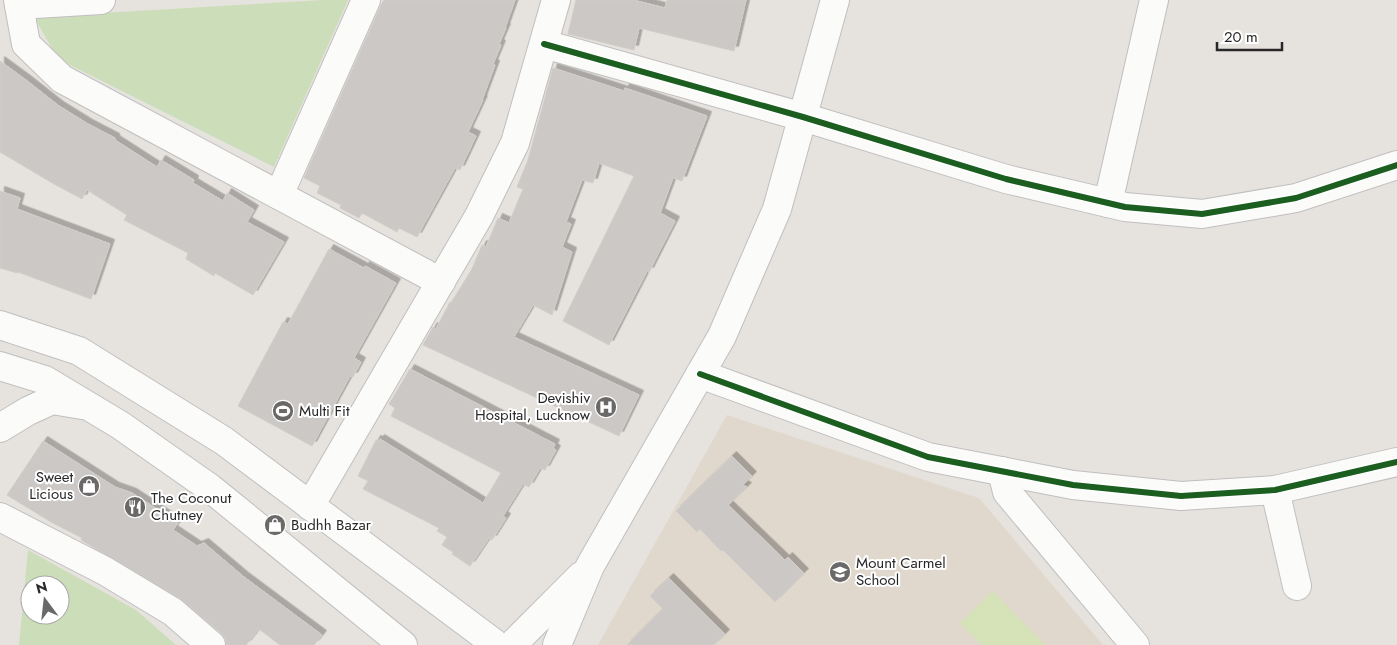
<svg xmlns="http://www.w3.org/2000/svg" width="1397" height="645" font-family="Jost,sans-serif">
	<style>
		.education { fill: #e0d8cd }
		.green { fill: #ccdeb9; fill-rule: evenodd }
		.pitch { fill: #d6e2b7 }
		.building { fill: #cbc8c5; stroke: #d1cdca; filter: url(#shadow) }
		.lines { fill: none; stroke-linecap: round; stroke-linejoin: round }
		.minor-casing { stroke: #c0bfbf; stroke-width: 30 }
		.minor { stroke: #fbfbfa; stroke-width: 28 }
		.cycleway-casing { stroke: #fff; stroke-width: 9 }
		.cycleway { stroke: #1b5e20; stroke-width: 6 }
		.labels { text-anchor: middle; stroke-width: 4; stroke-linejoin: round; paint-order: stroke }
		.poi-label { font-size: 15px; fill: #282828; stroke: #fff; text-anchor: start }
	</style>
	<defs>
		<filter id="shadow"><feDropShadow dx="4.5" dy="-4.5" stdDeviation="0" flood-color="#0004"/></filter>
	</defs>
	<rect width="100%" height="100%" fill="#e6e2de"/>
	<polygon class="education" points="727,415 979,498 1103,645 598,645"/>
	<g class="green">
		<polygon points="323,0 348,0 274,167 58,59 34,17"/>
		<path d="M28,550L136,610L176,645H19ZM30,585H60V615H30Z"/>
	</g>
	<polygon class="pitch" points="993,591 1045,645 981,645 960,623"/>
	<g class="building">
		<polygon points="384,0 515,0 505,28 506,28 499,44 501,45 493,64 495,65 482,100 483,100 468,132 476,136 460,170 455,168 417,237 399,228 397,232 362,213 359,218 340,208 341,205 317,193 320,186 304,178 381,5"/>
		<polygon points="576,0 633,0 665,8 667,0 746,0 734,51 639,28 634,50 568,34"/>
		<polygon points="0,61 26,80 59,106 88,124 115,138 115,140 157,167 161,160 194,180 193,183 223,201 227,193 254,210 247,222 284,242 253,295 215,273 214,276 186,259 188,253 124,220 127,215 87,190 82,199 54,184 0,152"/>
		<polygon points="553,68 624,91 625,88 707,116 682,181 673,178 660,213 675,221 649,272 647,271 609,345 563,321 634,176 599,163 593,183 582,180 566,222 571,224 562,247 572,252 552,315 533,305 514,337 639,395 619,436 423,345 433,327 436,329 450,302 451,303 472,269 482,245 486,247 498,218 509,223 523,189 517,187 528,160"/>
		<polygon points="0,191 20,198 17,209 110,244 91,299 18,272 17,273 0,268"/>
		<polygon points="329,249 364,268 365,266 396,283 354,358 361,362 353,377 350,376 312,446 238,406 283,322 288,324"/>
		<polygon points="410,369 555,444 553,448 556,450 545,470 540,468 529,487 523,484 503,516 506,518 492,540 489,538 470,566 452,554 453,552 442,545 447,537 437,531 439,528 363,489 368,481 358,476 376,440 379,441 380,439 483,503 501,473 391,416 395,408 389,404"/>
		<polygon points="43,441 115,487 132,493 178,523 173,530 197,546 204,543 244,577 322,635 314,645 280,645 259,629 246,645 226,645 226,639 221,633 181,599 81,540 82,538 51,522 7,495"/>
		<polygon points="732,456 752,476 743,485 747,487 728,505 785,560 788,557 804,573 775,602 723,550 721,551 700,529 697,532 676,511"/>
		<polygon points="669,578 725,634 714,645 627,645 663,609 650,596"/>
	</g>
	<g class="lines">
		<g class="minor-casing">
			<g id="minor">
				<polyline points="18,0 26,44 62,79 441,282"/>
				<polyline points="19,5 101,0"/>
				<polyline points="544,44 803,117 1006,179 1125,207 1202,214 1296,198 1397,165"/>
				<polyline points="279,195 366,0"/>
				<polyline points="1108,203 1154,0"/>
				<polyline points="0,325 79,351 224,441 494,643"/>
				<polyline points="0,366 45,380 120,425 210,488 403,645"/>
				<polyline points="700,374 928,457 1073,485 1181,496 1275,490 1397,462"/>
				<polyline points="0,428 28,411 52,400 82,405"/>
				<polyline points="1002,471 1007,492 1135,645"/>
				<polyline points="1275,490 1297,586"/>
				<polyline points="310,506 479,216 515,143 556,0"/>
				<polyline points="0,517 105,571 173,612 211,645"/>
				<polyline points="515,642 581,576"/>
				<polyline points="557,645 590,566 722,336 777,209 835,0"/>
			</g>
		</g>
		<use href="#minor" class="minor"/>
		<g class="cycleway-casing">
			<g id="cycleway">
				<polyline points="544,44 803,117 1006,179 1125,207 1202,214 1296,198 1397,165"/>
				<polyline points="700,374 928,457 1073,485 1181,496 1275,490 1397,462"/>
			</g>
		</g>
		<use href="#cycleway" class="cycleway"/>
	</g>
	<defs>
		<g id="hospital-disc" transform="scale(1.125)"><circle r="9.5" fill="#6a6968" stroke="#fff"/><path d="M-5-5h3v3.5h4V-5h3V5h-3V1.5h-4V5h-3Z" fill="#fff"/></g>
		<g id="stadium-disc" transform="scale(1.125)"><circle r="9.5" fill="#6a6968" stroke="#fff"/><path d="M0-5a6.5 5 0 1 0 0 10a6.5 5 0 1 0 0-10ZM-3.5-1.8h7v3.6h-7Z" fill="#fff"/></g>
		<g id="shop-disc" transform="scale(1.125)"><circle r="9.5" fill="#6a6968" stroke="#fff"/><path d="M-5-2.5h2.3a2.7 3.5 0 0 1 5.4 0H5L5.5 6h-11ZM-1.5-2.5h3a1.5 2.3 0 0 0-3 0Z" fill="#fff"/></g>
		<g id="restaurant-disc" transform="scale(1.125)"><circle r="9.5" fill="#6a6968" stroke="#fff"/><path d="M-5-6h1v4h1v-4h1v4h1v-4h1v5L-1.5 .5V6h-2V.5L-5-1ZM5-6V6H3V1.5H1.5Q1.5-4 5-6Z" fill="#fff"/></g>
		<g id="school-disc" transform="scale(1.125)"><circle r="9.5" fill="#6a6968" stroke="#fff"/><path d="M0-5L7-2L0 1L-7-2ZM-4 1L0 2.5L4 1V4Q0 6-4 4Z" fill="#fff"/></g>
	</defs>
	<g fill-rule="evenodd">
		<use href="#hospital-disc" x="606" y="407"/>
		<use href="#stadium-disc" x="283" y="411"/>
		<use href="#shop-disc" x="89" y="486"/>
		<use href="#restaurant-disc" x="135" y="507"/>
		<use href="#shop-disc" x="275" y="525"/>
		<use href="#school-disc" x="840" y="572"/>
	</g>
	<g class="labels">
		<g class="poi-label">
			<text x="590" y="403" text-anchor="end">Devishiv<tspan x="590" dy="17">Hospital, Lucknow</tspan></text>
			<text x="299" y="416">Multi Fit</text>
			<text x="73" y="482" text-anchor="end">Sweet<tspan x="73" dy="17">Licious</tspan></text>
			<text x="151" y="503">The Coconut<tspan x="151" dy="17">Chutney</tspan></text>
			<text x="291" y="530">Budhh Bazar</text>
			<text x="856" y="568">Mount Carmel<tspan x="856" dy="17">School</tspan></text>
		</g>
	</g>
	<g transform="translate(45 600) rotate(345)"><circle r="24" fill="#ffffff" stroke="#a9a9a9"/>
	<path d="M0-4L9 19L0 12L-9 19Z" fill="#6a6968"/>
	<text y="-8" font-size="14" font-weight="bold" text-anchor="middle" fill="#282828">N</text>
	</g>
	<path d="M1217 42v8h65v-8" fill="none" stroke="#282828" stroke-width="2.5"/>
	<text x="1224" y="42" font-size="15" fill="#282828" stroke="#ffffff" stroke-width="4" paint-order="stroke">20 m</text>
</svg>
